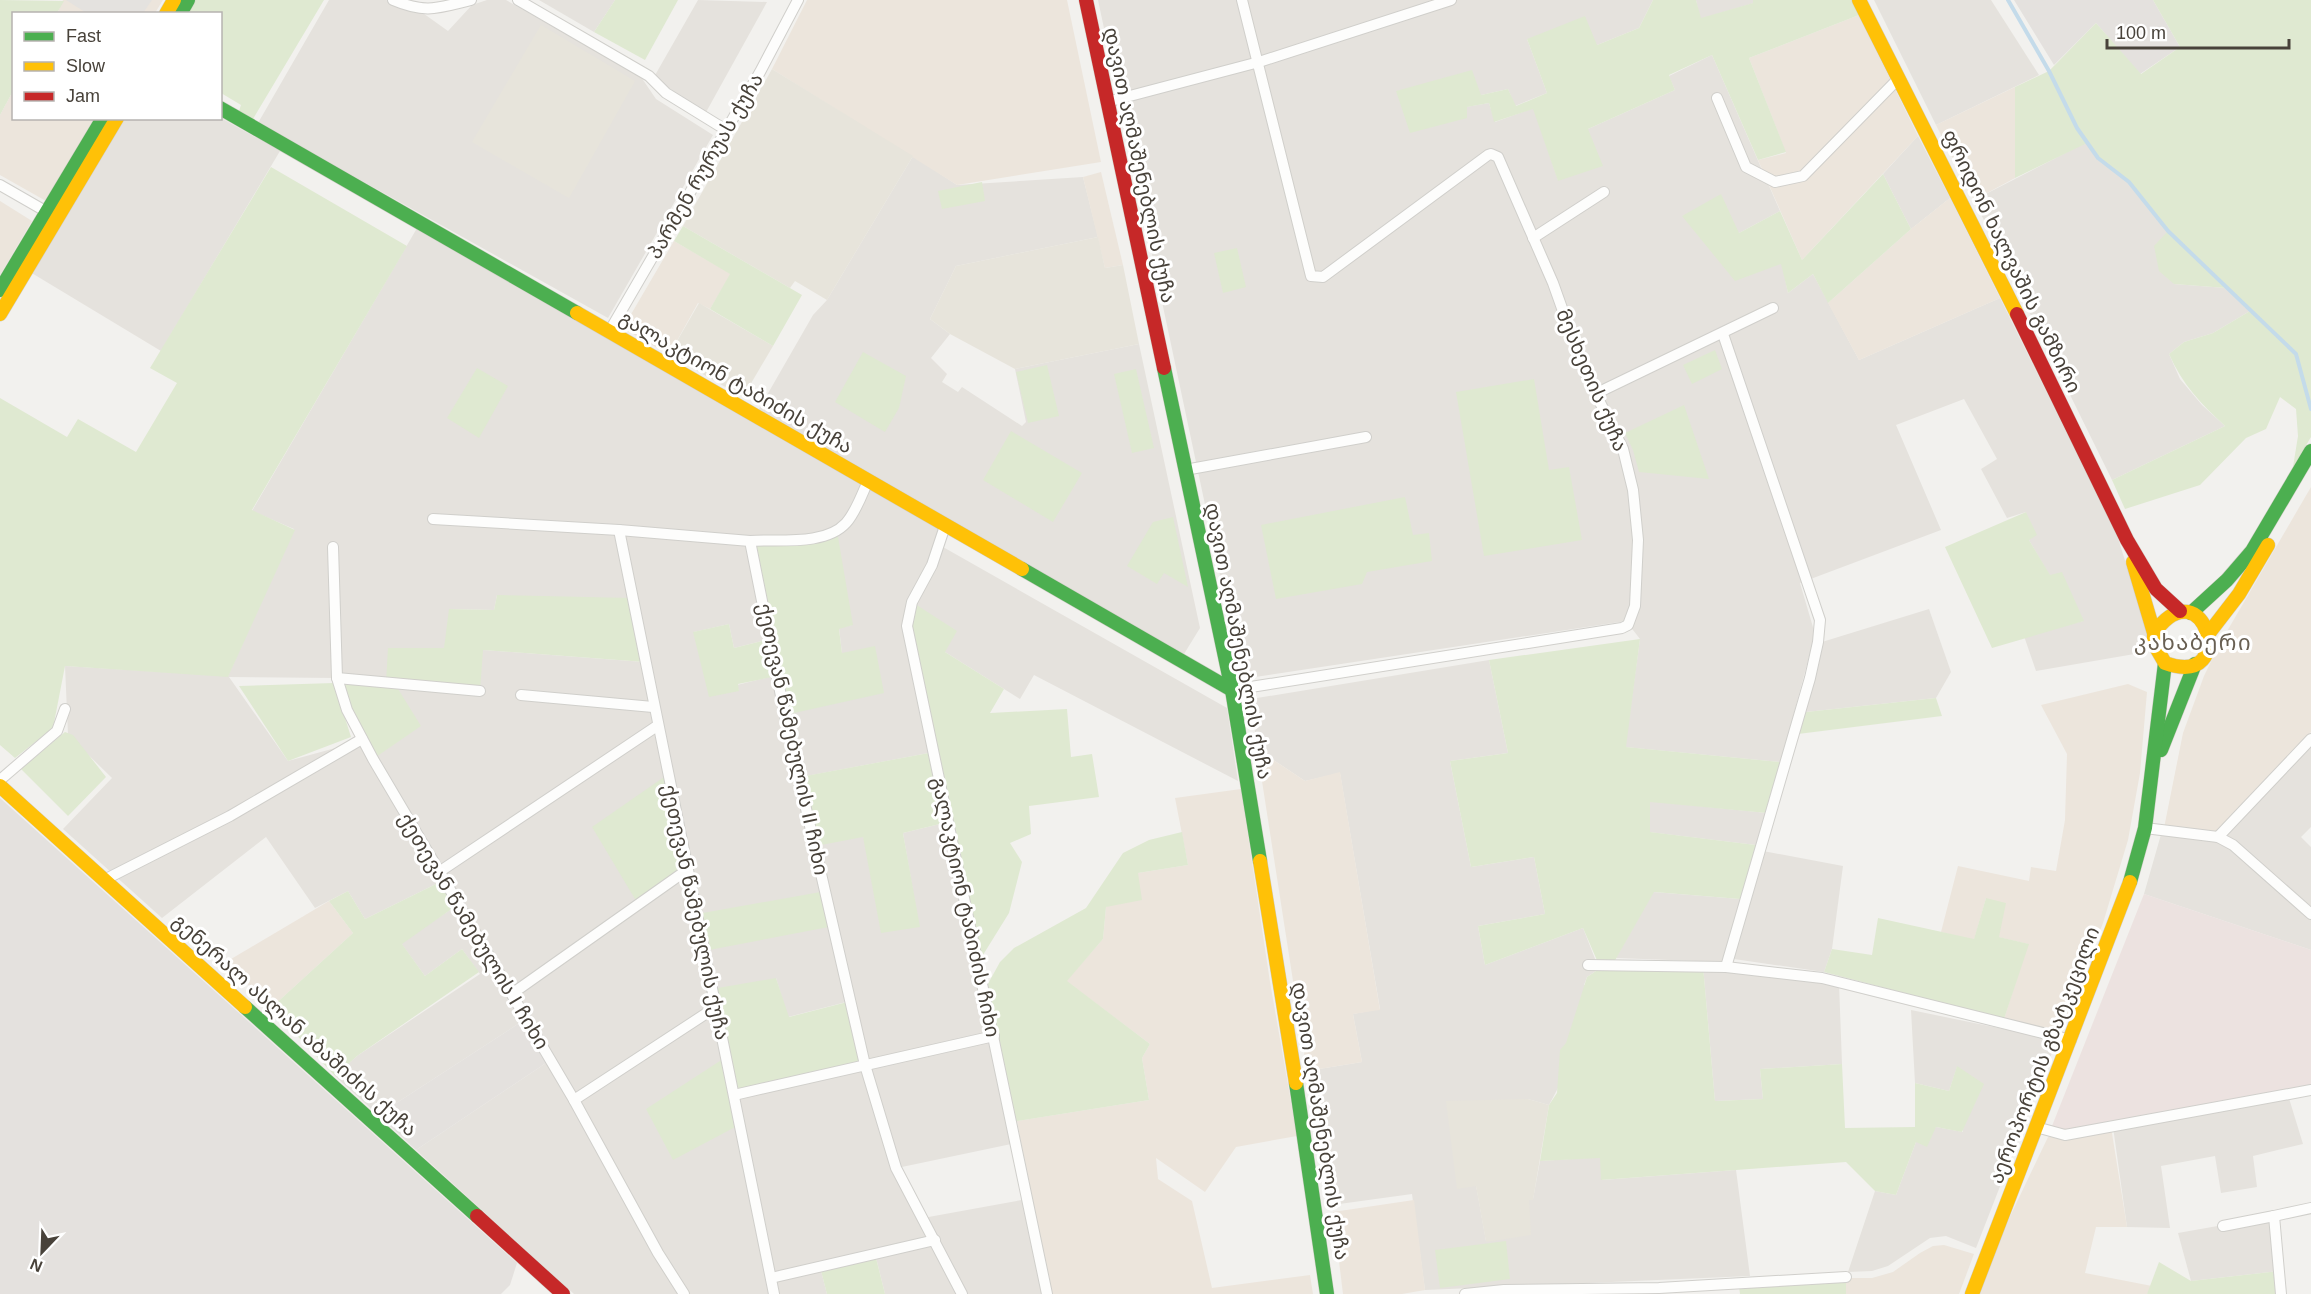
<svg xmlns="http://www.w3.org/2000/svg" width="2311" height="1294" font-family="Helvetica,'Noto Sans Georgian',sans-serif">
	<style>
		.residential { fill: #e5e2dd; fill-rule: evenodd }
		.commercial { fill: #ece5dc }
		.industrial { fill: #e4e1de }
		.education { fill: #e7e4db }
		.medical { fill: #ece2e0 }
		.green { fill: #dfe9d1 }
		.parking { fill: #e4e2df }
		.lines { fill: none; stroke-linecap: round; stroke-linejoin: round }
		.stream { stroke: #c4dbea; stroke-width: 4 }
		.street-casing { stroke: #d0cfcb; stroke-width: 12 }
		.fast-casing { stroke: #d0cec6; stroke-width: 15 }
		.slow-casing { stroke: #d0cec6; stroke-width: 15 }
		.jam-casing { stroke: #d0cec6; stroke-width: 15 }
		.street { stroke: #fdfdfc; stroke-width: 10 }
		.fast { stroke: #4caf50; stroke-width: 14 }
		.slow { stroke: #ffc107; stroke-width: 14 }
		.jam { stroke: #c62828; stroke-width: 14 }
		.labels { text-anchor: middle; stroke-width: 6; stroke-linejoin: round; paint-order: stroke }
		.street-label { font-size: 20px; fill: #48423a; stroke: #fff }
		.quarter-label { font-size: 22px; letter-spacing: 1.5px; fill: #696053; stroke: #fff }
	</style>
	<rect width="100%" height="100%" fill="#f2f1ee"/>
	<g class="residential">
		<polygon points="329,0 386,0 420,11 448,31 472,5 487,0 506,0 641,77 656,99 713,135 608,318 258,123"/>
		<polygon points="539,0 615,0 594,32"/>
		<polygon points="698,0 767,2 705,114 654,77"/>
		<polygon points="1098,0 1653,0 1639,28 1597,45 1527,39 1547,93 1515,106 1508,89 1481,95 1397,91 1467,118 1466,107 1489,103 1495,122 1534,108 1558,180 1588,129 1675,90 1669,76 1712,55 1780,211 1739,233 1682,215 1782,264 1788,293 1813,274 1859,360 2000,298 2117,535 2148,634 2146,652 2036,671 2024,636 2083,621 2050,576 2029,540 2026,512 2007,518 1981,469 1997,459 1964,399 1896,425 1941,530 1800,583 1815,634 1781,762 1625,747 1640,639 1626,621 1242,679"/>
		<polygon points="1696,0 1753,0 1754,3 1700,19"/>
		<polygon points="1874,0 1991,0 2039,75 1936,125"/>
		<polygon points="221,118 280,151 161,351 30,272 121,119"/>
		<polygon points="1918,136 1950,198 1911,229 1883,174"/>
		<polygon points="2087,142 2098,158 2129,182 2168,231 2174,284 2226,288 2250,311 2213,333 2184,342 2169,354 2180,379 2202,405 2225,426 2112,480 1974,200"/>
		<polygon points="913,156 957,185 1083,177 1098,237 956,266 930,319 950,334 931,358 947,374 942,382 958,392 962,387 1022,426 1026,422 1015,369 1139,344 1200,628 1184,654 759,409 813,315 827,300"/>
		<path d="M420,223L945,526L912,602L934,752L801,777L863,837L919,926L903,833L948,822L1016,1143L897,1168L923,1218L1027,1199L1047,1294H885L875,1254L820,1267L827,1294H684L513,993L465,903L442,878L373,759L395,683L483,650L644,662L497,595L494,610L450,609L445,648L386,683L337,678L229,677L288,761L361,741L440,882L365,919L348,891L315,908L266,837L162,918L63,829L112,778L68,735L65,666L228,676L294,529L252,511ZM729,624L734,648L770,639L852,625L839,628L842,653L777,675L737,685L739,691L694,632ZM776,978L788,1017L850,1001L734,1095L726,1057Z"/>
		<polygon points="943,547 1227,708 1238,781 1034,675 1020,699 945,652 915,604"/>
		<polygon points="1929,609 1951,672 1936,698 1806,712 1822,642"/>
		<polygon points="1489,660 1508,753 1450,761 1471,867 1534,857 1545,914 1478,926 1485,965 1583,928 1599,969 1587,977 1584,985 1611,988 1549,1105 1528,1099 1458,1188 1476,1185 1486,1241 1529,1199 1533,1199 1540,1161 1601,1157 1602,1180 1736,1170 1750,1276 1425,1290 1412,1194 1332,1205 1307,1071 1362,1062 1353,1014 1380,1009 1340,773 1305,781 1257,749 1251,699"/>
		<polygon points="2311,739 2311,827 2301,837 2311,847 2311,950 2144,894 2162,831"/>
		<polygon points="1649,801 1767,813 1756,845 1649,832"/>
		<polygon points="1763,851 1843,866 1832,949 1824,972 1734,959"/>
		<polygon points="1653,892 1740,899 1723,962 1616,958"/>
		<polygon points="453,908 521,1022 378,1115 335,1076 357,1056 480,974 462,949 425,976 401,943"/>
		<polygon points="1703,966 1839,983 1842,1064 1760,1069 1763,1099 1715,1101"/>
		<polygon points="1911,1010 2057,1040 1976,1248 1946,1236 1930,1238 1888,1266 1872,1271 1848,1272 1875,1191 1896,1195 1916,1142 1936,1127 1963,1132 1957,1067 1949,1091 1915,1083"/>
		<polygon points="546,1063 575,1111 679,1294 574,1294 416,1150"/>
		<polygon points="2288,1095 2303,1144 2253,1156 2257,1187 2221,1193 2215,1156 2161,1166 2170,1228 2127,1227 2113,1127"/>
		<polygon points="2274,1216 2279,1271 2191,1281 2178,1233"/>
	</g>
	<g class="commercial">
		<polygon points="63,0 163,0 155,13 57,14"/>
		<polygon points="807,0 1067,0 1101,162 957,185 772,69"/>
		<polygon points="1859,15 1918,136 1802,260 1758,160 1786,153 1749,58"/>
		<polygon points="2015,87 2015,178 1974,200 1936,125"/>
		<polygon points="13,91 14,118 94,119 46,201 0,175 0,115"/>
		<polygon points="1101,172 1123,265 1105,268 1083,177"/>
		<polygon points="1950,198 2000,298 1859,360 1828,303 1911,229"/>
		<polygon points="0,201 32,221 0,275"/>
		<polygon points="674,241 731,274 710,309 698,303 669,355 623,328"/>
		<polygon points="2311,487 2311,732 2216,834 2164,828 2183,733 2204,676 2219,645"/>
		<polygon points="2128,684 2147,692 2140,773 2128,840 2103,923 2061,1031 2004,1019 2028,944 1998,937 1986,898 1974,940 1941,932 1958,866 2029,881 2031,867 2056,871 2065,820 2067,754 2041,705"/>
		<polygon points="1257,749 1305,781 1340,772 1380,1010 1353,1014 1362,1062 1307,1071"/>
		<polygon points="1241,789 1270,982 1297,1136 1236,1147 1205,1192 1156,1158 1158,1179 1192,1201 1212,1288 1310,1275 1313,1294 1050,1294 1017,1121 1149,1100 1142,1058 1150,1044 1066,981 1103,939 1106,907 1138,873 1188,865 1175,798"/>
		<polygon points="329,901 353,933 271,1008 226,962"/>
		<polygon points="2111,1127 2127,1227 2096,1227 2085,1273 2152,1286 2147,1294 1973,1294 2048,1137"/>
		<polygon points="1414,1200 1425,1290 1402,1294 1343,1294 1333,1212"/>
		<polygon points="1944,1245 1974,1254 1959,1294 1846,1294 1846,1278 1872,1278 1893,1272 1920,1253 1933,1246"/>
	</g>
	<g class="industrial">
		<polygon points="2014,0 2153,0 2180,47 2140,74 2096,23 2054,65"/>
		<polygon points="0,798 517,1263 510,1285 501,1294 0,1294"/>
		<polygon points="521,1022 546,1063 416,1150 378,1115"/>
	</g>
	<g class="education">
		<polygon points="541,25 635,81 569,198 472,142"/>
		<polygon points="772,69 913,156 827,300 795,281 790,288 683,226"/>
		<polygon points="1098,237 1105,268 1123,265 1139,344 1015,369 950,334 930,319 956,266"/>
		<polygon points="699,303 773,346 743,397 669,355"/>
		<polygon points="1528,1099 1549,1105 1533,1200 1529,1200 1531,1235 1486,1242 1476,1186 1457,1189 1446,1101"/>
	</g>
	<polygon class="medical" points="2144,894 2311,950 2311,1088 2065,1132 2052,1126"/>
	<g class="green">
		<polygon points="0,0 64,1 57,13 14,14 13,91 0,115"/>
		<polygon points="194,0 324,0 253,119 239,111 241,105 221,93 220,14 186,14"/>
		<polygon points="615,0 678,0 645,60 594,32"/>
		<polygon points="1653,0 1696,0 1701,18 1753,3 1753,0 1854,0 1859,15 1749,58 1786,152 1758,160 1712,55 1669,75 1675,90 1588,129 1603,166 1558,181 1533,109 1494,122 1489,103 1467,107 1467,118 1410,133 1396,91 1472,70 1481,95 1508,89 1516,106 1547,93 1527,39 1585,16 1597,45 1639,28"/>
		<path d="M2153,0H2311V437L2293,467L2298,436L2296,409L2280,397L2266,429L2246,438L2200,485L2125,509L2112,480L2225,426C2201,404 2182,384 2169,354L2184,342L2213,333L2250,311L2226,288L2174,284L2159,271L2154,246L2168,231L2129,182L2098,158L2087,143L2015,178V87L2049,71L2096,23L2141,74L2180,47Z"/>
		<polygon points="271,167 407,246 252,510 295,530 228,677 65,666 53,728 15,758 0,745 0,398 67,437 78,419 136,452 177,383 150,368"/>
		<polygon points="1883,174 1911,229 1828,303 1813,274 1788,293 1781,264 1735,281 1682,216 1721,194 1739,233 1780,211 1802,260"/>
		<polygon points="982,182 985,201 942,209 938,191"/>
		<polygon points="683,226 802,295 773,346 710,309 730,274 674,241"/>
		<polygon points="1237,248 1246,287 1223,293 1214,253"/>
		<polygon points="1715,350 1722,369 1692,384 1683,365"/>
		<polygon points="863,352 906,376 899,408 885,432 835,402"/>
		<polygon points="1047,365 1059,416 1028,423 1016,372"/>
		<polygon points="477,368 508,386 479,438 447,418"/>
		<polygon points="1136,369 1154,448 1132,453 1114,374"/>
		<polygon points="1534,379 1549,470 1569,467 1582,540 1484,556 1456,392"/>
		<polygon points="1684,405 1709,479 1639,472 1633,450 1625,433"/>
		<polygon points="1011,431 1082,473 1053,522 983,480"/>
		<polygon points="1405,497 1413,535 1429,533 1432,561 1367,572 1362,584 1276,599 1261,525"/>
		<polygon points="2026,512 2037,535 2029,540 2050,575 2062,572 2084,621 1992,648 1945,547"/>
		<polygon points="1173,517 1188,587 1164,573 1157,584 1127,566 1153,522"/>
		<polygon points="837,531 853,625 839,629 842,653 875,646 884,693 785,715 777,676 738,684 739,691 709,697 693,632 729,624 734,648 770,639 750,541"/>
		<polygon points="497,595 632,598 645,662 483,650 480,691 395,684 421,726 373,759 337,678 386,683 388,648 444,648 449,609 494,610"/>
		<polygon points="912,602 957,631 945,652 1004,689 990,713 1067,709 1071,757 1092,754 1099,797 1029,806 1031,834 1010,843 1022,862 1009,913 978,963 948,822 903,833 920,927 881,933 863,837 816,846 800,777 934,752 907,626"/>
		<polygon points="1640,639 1626,747 1781,762 1767,813 1650,802 1650,832 1756,845 1740,899 1654,892 1613,964 1703,966 1715,1101 1763,1099 1760,1069 1842,1064 1845,1128 1915,1127 1915,1083 1949,1091 1957,1066 1984,1084 1962,1132 1936,1127 1927,1147 1916,1142 1896,1195 1875,1191 1846,1162 1601,1180 1600,1158 1540,1161 1549,1105 1557,1093 1560,1050 1566,1043 1587,977 1599,969 1599,965 1583,928 1485,965 1478,926 1545,914 1534,857 1471,867 1450,761 1508,753 1489,660"/>
		<polygon points="334,683 351,737 288,761 239,686"/>
		<polygon points="1936,698 1942,716 1798,734 1806,712"/>
		<polygon points="65,732 73,735 106,777 68,816 21,769"/>
		<polygon points="667,775 687,870 638,904 592,827"/>
		<polygon points="1182,832 1188,865 1138,873 1142,900 1106,907 1103,939 1067,981 1150,1044 1142,1058 1149,1100 1011,1122 984,991 1000,962 1014,948 1086,908 1123,853 1149,840"/>
		<polygon points="440,882 453,908 402,944 425,976 462,949 479,972 357,1056 335,1076 271,1008 353,933 329,901 348,891 365,919"/>
		<polygon points="826,891 834,926 704,951 697,914"/>
		<polygon points="1986,898 2006,903 1999,937 2029,944 2004,1019 1824,972 1832,949 1872,955 1878,918 1974,939"/>
		<polygon points="776,978 789,1017 851,1001 865,1065 734,1095 739,1125 673,1160 646,1109 726,1057 712,989"/>
		<polygon points="1506,1241 1510,1279 1440,1288 1435,1250"/>
		<polygon points="875,1254 885,1294 827,1294 820,1267"/>
		<polygon points="2159,1262 2191,1281 2279,1271 2281,1294 2147,1294"/>
		<polygon points="1846,1278 1846,1294 1740,1294 1739,1286"/>
	</g>
	<polygon class="parking" points="66,0 152,0 143,13 88,14"/>
	<g class="lines">
		<polyline class="stream" points="2008,0 2049,71 2077,128 2098,158 2129,182 2168,231 2296,354 2311,409"/>
		<g class="street-casing">
			<g id="street">
				<path d="M393,0C426,14 438,8 471,0"/>
				<polyline points="518,0 649,76 666,93 726,130"/>
				<polyline points="1717,98 1746,167 1775,182 1803,176 1899,78"/>
				<polyline points="1107,102 1259,62 1451,0"/>
				<polyline points="0,185 47,212"/>
				<polyline points="1533,238 1604,192"/>
				<polyline points="609,332 760,72 798,0"/>
				<polyline points="1723,334 1820,620 1818,642 1810,678 1726,967"/>
				<polyline points="1595,394 1773,308"/>
				<polyline points="1185,470 1366,437"/>
				<polyline points="433,519 619,530 750,541 787,726 865,1065 896,1168 962,1294"/>
				<polyline points="945,526 932,565 912,602 907,626 1047,1294"/>
				<polyline points="619,530 774,1294"/>
				<path d="M750,541C779,539 825,546 846,523C856,512 862,494 868,481"/>
				<polyline points="333,547 337,678 347,710 373,759 574,1100 658,1253 684,1294"/>
				<polyline points="337,678 480,691"/>
				<polyline points="1232,690 1622,628 1628,625 1635,606 1638,540 1633,490 1623,449 1584,370 1553,283 1498,157 1491,154 1488,155 1323,277 1311,276 1242,0"/>
				<polyline points="521,695 653,707"/>
				<polyline points="0,780 57,731 65,709"/>
				<polyline points="2145,828 2218,837 2233,845 2311,914"/>
				<polyline points="2218,837 2311,739"/>
				<polyline points="439,872 657,726"/>
				<polyline points="104,880 230,816 362,739"/>
				<polyline points="1588,965 1726,967 1822,978 2071,1040"/>
				<polyline points="513,993 687,870"/>
				<polyline points="734,1095 994,1036"/>
				<polyline points="574,1100 716,1007"/>
				<polyline points="2036,1127 2065,1135 2311,1090"/>
				<polyline points="2223,1226 2274,1216"/>
				<polyline points="771,1278 935,1240"/>
				<polyline points="1465,1294 1504,1290 1659,1288 1846,1277"/>
				<polyline points="2281,1294 2274,1216 2311,1208"/>
			</g>
		</g>
		<g class="fast-casing">
			<g id="fast">
				<polyline points="180,14 188,0"/>
				<polyline points="220,108 577,313"/>
				<polyline points="0,290 103,118"/>
				<polyline points="1164,368 1232,690 1260,861"/>
				<polyline points="1022,569 1232,690"/>
				<polyline points="2191,613 2227,580 2252,551 2311,451"/>
				<polyline points="2161,750 2195,664"/>
				<polyline points="2130,882 2145,828 2165,663"/>
				<polyline points="245,1007 477,1216"/>
				<polyline points="1296,1083 1327,1294"/>
			</g>
		</g>
		<g class="slow-casing">
			<g id="slow">
				<polyline points="1859,0 2017,314"/>
				<polyline points="166,14 174,0"/>
				<polyline points="577,313 1022,569"/>
				<polyline points="0,314 117,118"/>
				<path d="M2133,562L2154,633V644L2165,663C2241,690 2204,563 2154,633"/>
				<polyline points="2209,633 2239,594 2268,545"/>
				<polyline points="0,786 245,1007"/>
				<polyline points="1260,861 1296,1083"/>
				<polyline points="1972,1294 2130,882"/>
			</g>
		</g>
		<g class="jam-casing">
			<g id="jam">
				<polyline points="1086,0 1164,368"/>
				<polyline points="2017,314 2127,540 2156,589 2180,611"/>
				<polyline points="477,1216 563,1294"/>
			</g>
		</g>
		<use href="#street" class="street"/>
		<use href="#fast" class="fast"/>
		<use href="#slow" class="slow"/>
		<use href="#jam" class="jam"/>
	</g>
	<g class="labels">
		<g class="street-label">
			<text transform="translate(1140 165) rotate(78)" y="7">დავით აღმაშენებლის ქუჩა</text>
			<text transform="translate(705 166) rotate(-60)" y="7">პარმენ რურუას ქუჩა</text>
			<text transform="translate(2012 261) rotate(64)" y="7">ფრიდონ ხალვაშის გამზირი</text>
			<text transform="translate(1592 380) rotate(67)" y="7">მესხეთის ქუჩა</text>
			<text transform="translate(736 382) rotate(30)" y="7">გალაკტიონ ტაბიძის ქუჩა</text>
			<text transform="translate(1239 641) rotate(79)" y="7">დავით აღმაშენებლის ქუჩა</text>
			<text transform="translate(793 739) rotate(78)" y="7">ქეთევან წამებულის II ჩიხი</text>
			<text transform="translate(966 907) rotate(78)" y="7">გალაკტიონ ტაბიძის ჩიხი</text>
			<text transform="translate(696 912) rotate(78)" y="7">ქეთევან წამებულის ქუჩა</text>
			<text transform="translate(474 931) rotate(59)" y="7">ქეთევან წამებულის I ჩიხი</text>
			<text transform="translate(295 1025) rotate(42)" y="7">გენერალ ასლან აბაშიძის ქუჩა</text>
			<text transform="translate(2044 1055) rotate(-69)" y="7">აეროპორტის გზატკეცილი</text>
			<text transform="translate(1321 1121) rotate(81)" y="7">დავით აღმაშენებლის ქუჩა</text>
		</g>
		<g class="quarter-label">
			<text x="2193" y="650">კახაბერი</text>
		</g>
	</g>
	<rect x="12" y="12" width="210" height="108" fill="#ffffff" stroke="#b6b3b0" stroke-width="1.5"/>
	<rect x="24" y="32" width="30" height="9" fill="#4caf50" stroke="#b6b3b0" stroke-width="1.5"/>
	<text x="66" y="42" font-size="18" fill="#48423a">Fast</text>
	<rect x="24" y="62" width="30" height="9" fill="#ffc107" stroke="#b6b3b0" stroke-width="1.5"/>
	<text x="66" y="72" font-size="18" fill="#48423a">Slow</text>
	<rect x="24" y="92" width="30" height="9" fill="#c62828" stroke="#b6b3b0" stroke-width="1.5"/>
	<text x="66" y="102" font-size="18" fill="#48423a">Jam</text>
	<g transform="translate(42 1252) rotate(203)" stroke="#ffffff" stroke-width="4.5" paint-order="stroke">
	<path d="M0-4.5L10 22L0 15L-10 22Z" fill="#48423a"/>
	<text y="-9" font-size="16" font-weight="bold" text-anchor="middle" fill="#48423a">N</text>
	</g>
	<path d="M2107 39v9h182v-9" fill="none" stroke="#48423a" stroke-width="3"/>
	<text x="2116" y="39" font-size="18" fill="#48423a" stroke="#ffffff" stroke-width="4.5" paint-order="stroke">100 m</text>
</svg>
